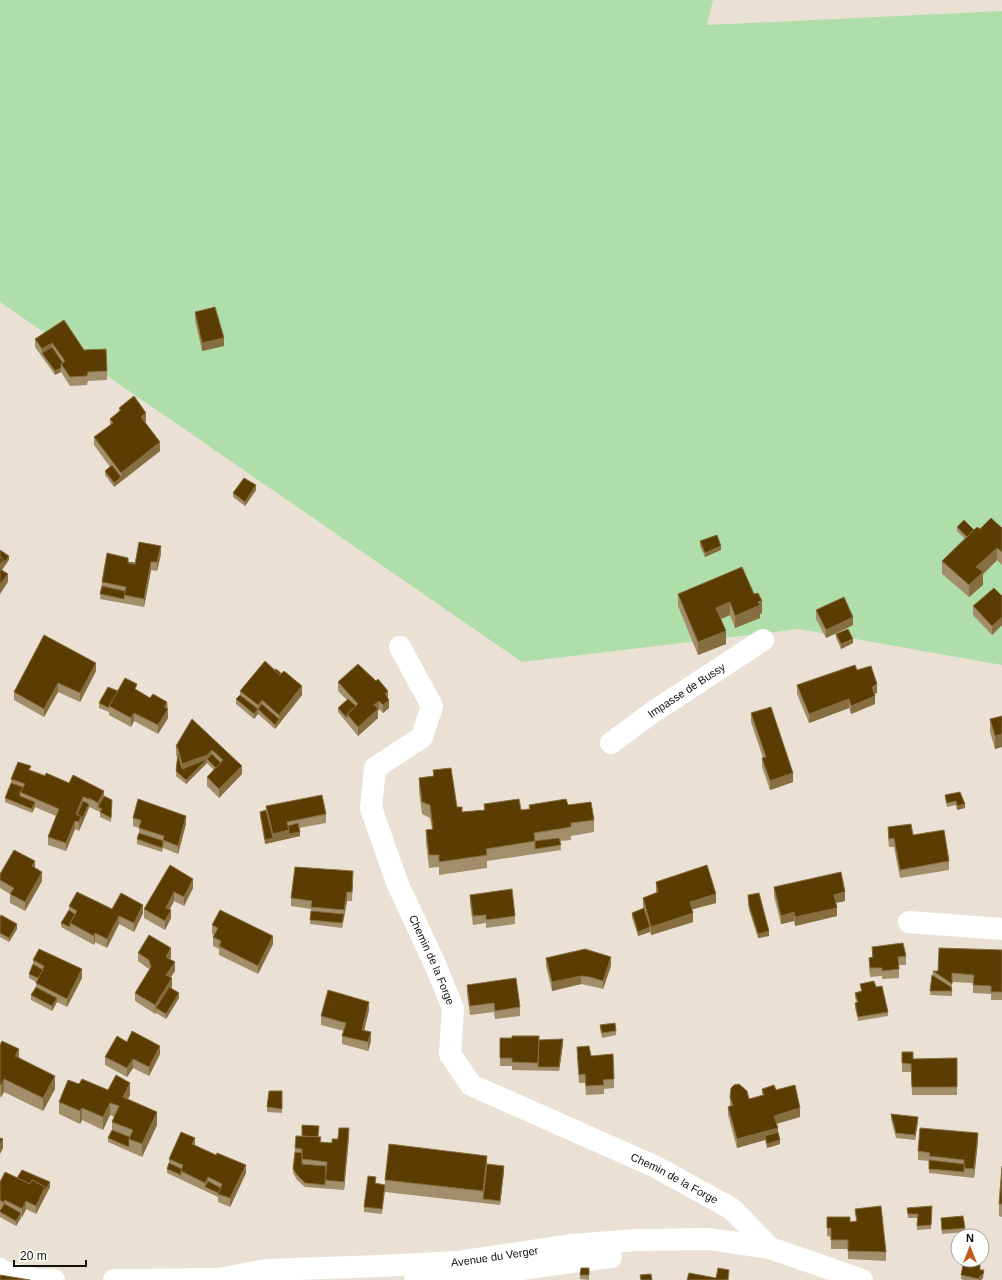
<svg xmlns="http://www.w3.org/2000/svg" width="1002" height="1280" font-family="Arial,sans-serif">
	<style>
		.green { fill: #b0deab }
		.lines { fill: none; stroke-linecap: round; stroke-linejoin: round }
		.minor { stroke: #fff; stroke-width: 22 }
		.tertiary { stroke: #fff; stroke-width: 22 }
		.wall { fill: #a28e6b }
		.shaded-wall { fill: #866e41 }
		.building { fill: #5b3c02; stroke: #866e41 }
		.labels { text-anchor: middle; stroke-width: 4; stroke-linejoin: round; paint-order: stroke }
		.street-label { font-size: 11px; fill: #13100c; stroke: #fff }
	</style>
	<rect width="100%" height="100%" fill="#eae1d4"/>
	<polygon class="green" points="0,0 713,0 707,25 1002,11 1002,665 799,629 522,662 0,302"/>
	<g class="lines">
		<g class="minor">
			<path id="s1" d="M400,647L432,706L422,737L375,768L371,808L398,885L434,962L453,1008L450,1054L471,1085L656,1167L732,1209L770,1248"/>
			<path id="s2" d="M611,743L653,712L763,640"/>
			<polyline points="909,922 1002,929"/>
			<polyline points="0,1269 4,1272 37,1280 54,1280"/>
			<polyline points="114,1280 219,1279"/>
		</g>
		<g class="tertiary">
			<path id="s3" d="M219,1279L267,1270L380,1266L458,1262L572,1245L637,1240L709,1239L770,1248L862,1280"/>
			<polyline points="415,1280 466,1277 578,1261 611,1257"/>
		</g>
	</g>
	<g class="wall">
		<polygon points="195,312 224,346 202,351 195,320"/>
		<polygon points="35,339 84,350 107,371 107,380 88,381 87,385 70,386 61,372 55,375 35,347"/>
		<polygon points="119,408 146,421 145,422 160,451 114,487 105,475 105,471 110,467 94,445 94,437 110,425 110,419 119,412"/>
		<polygon points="256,490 245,506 233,497 233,493"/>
		<polygon points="957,527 974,530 1002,528 1002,565 997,560 983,574 983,585 969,597 942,574 942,561 965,539 957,531"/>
		<polygon points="700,541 721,550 705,557 700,546"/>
		<polygon points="161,554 157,571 151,570 144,607 100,599 102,582 128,562 135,563"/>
		<polygon points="678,594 754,594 762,613 760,614 760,618 735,628 730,615 721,619 726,644 698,655 678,606"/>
		<polygon points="1002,596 1002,625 992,635 973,615 973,606"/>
		<polygon points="816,610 853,625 826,638 816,619"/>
		<polygon points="836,634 853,643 841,649 836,638"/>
		<polygon points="857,670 877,693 875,694 875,704 851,714 849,708 809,723 797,694 797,685"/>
		<polygon points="96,671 80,702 58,692 44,717 14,700 14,692"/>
		<polygon points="338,682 388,699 389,708 383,713 379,709 378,711 378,718 358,736 338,712 338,708 347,700 338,691"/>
		<polygon points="137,690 150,698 167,702 168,718 158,734 134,721 131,727 109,715 109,712 99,708 99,703 118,691"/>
		<polygon points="240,691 302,695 275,729 258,714 254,719 236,704 236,699 240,695"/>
		<polygon points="751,713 793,782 770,790 762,767 762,758 763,758 751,722"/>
		<polygon points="1002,716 1002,747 995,749 990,732 990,719"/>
		<polygon points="192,719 242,774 219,798 207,786 207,777 214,770 207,763 186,784 176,776 177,757 176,755 176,746"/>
		<polygon points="31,770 104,796 112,804 111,822 100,817 100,812 89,807 79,831 75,829 66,851 48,845 48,837 56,816 35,807 32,813 5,802 5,798 11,783 11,779"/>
		<polygon points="433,770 457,807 462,812 484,810 484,804 521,810 529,809 529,805 568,805 594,820 594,832 571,836 571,840 560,841 561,850 487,861 487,868 439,875 439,867 429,868 426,842 426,830 432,829 430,818 422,814 419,791 419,778 433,776"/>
		<polygon points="960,792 965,808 957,810 956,805 947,807 945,799 945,795"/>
		<polygon points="266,806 326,814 326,823 299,828 300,836 265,844 260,816 260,812 266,810"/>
		<polygon points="133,818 186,824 178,854 163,848 162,852 137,844 137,839 139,833 139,828 133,826"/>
		<polygon points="888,827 913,835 949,861 949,870 900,878 894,847 889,847 888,836"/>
		<polygon points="170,865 193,888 184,906 174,901 170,909 171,918 165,930 144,918 144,909"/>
		<polygon points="35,868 42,881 25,911 10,903 10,894 0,888 0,874"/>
		<polygon points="353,880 352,901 347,901 342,928 310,924 311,909 291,906 291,898"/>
		<polygon points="656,882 716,903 692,909 693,922 651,935 650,931 650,932 638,936 632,917 632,913 643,909 643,898 656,893"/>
		<polygon points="774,887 845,901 836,903 837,916 795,926 794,921 781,924 774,896"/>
		<polygon points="470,895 515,916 515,924 486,928 486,923 473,925 470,904"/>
		<polygon points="748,895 769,936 758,938 749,910 748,900"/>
		<polygon points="69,906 112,909 143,913 134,932 119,924 107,948 95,942 94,945 61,927 61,923 69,910"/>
		<polygon points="0,917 17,929 9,942 0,937"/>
		<polygon points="212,925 273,944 258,974 219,955 219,949 213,946 213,937 214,935 212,934"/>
		<polygon points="872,947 906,956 906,965 899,965 899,978 882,979 882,976 870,977 869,967 869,958 872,958"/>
		<polygon points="1002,950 1002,1000 991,1000 991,994 973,993 973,983 952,982 952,996 930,995 933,971 938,971"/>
		<polygon points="138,953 171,957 170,959 175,971 170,978 172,987 171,988 179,998 166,1019 156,1013 155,1014 135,1001 135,993 149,970 149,969 138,961"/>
		<polygon points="546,958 611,966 603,989 590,986 581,984 552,991 546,966"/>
		<polygon points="33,960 82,978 67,1007 57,1002 52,1011 31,1000 31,995 36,987 36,982 29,978 29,974 33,964"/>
		<polygon points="860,984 876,987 888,1012 888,1016 858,1021 855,1007 855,1003 857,1003 855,997 855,993 861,991"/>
		<polygon points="467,985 520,1007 520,1016 495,1019 494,1012 470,1015 467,994"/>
		<polygon points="369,1010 364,1031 371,1041 368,1051 342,1044 342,1036 344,1031 321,1025 321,1016"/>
		<polygon points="600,1025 616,1031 616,1035 602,1038 600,1029"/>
		<polygon points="500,1038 539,1040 563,1044 559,1071 512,1070 512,1066 500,1066"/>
		<polygon points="127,1042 160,1054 149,1076 133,1068 127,1077 105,1065 105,1057"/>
		<polygon points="0,1045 19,1057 55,1089 43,1111 4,1092 1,1097 0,1097"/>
		<polygon points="577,1047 591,1056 614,1079 614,1088 604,1089 604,1094 586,1095 585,1083 579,1083 577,1056"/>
		<polygon points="902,1052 913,1059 957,1058 957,1095 912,1095 911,1072 902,1072"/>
		<polygon points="79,1084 130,1095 128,1099 157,1125 142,1157 108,1142 108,1138 112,1130 112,1122 114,1117 110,1115 103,1130 82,1120 80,1124 59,1114 59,1102"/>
		<polygon points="762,1089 776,1090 800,1117 777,1124 780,1144 767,1148 765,1140 737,1148 728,1115 728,1107 730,1106 730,1097 749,1099 762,1095"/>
		<polygon points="282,1091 282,1113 267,1112 267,1107"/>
		<polygon points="891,1114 918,1122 915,1140 896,1138 891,1119"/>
		<polygon points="296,1136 319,1137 321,1142 332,1143 338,1139 349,1137 344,1190 305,1187 297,1180 293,1173"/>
		<polygon points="978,1141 974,1178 929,1173 929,1161 918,1160 918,1151"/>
		<polygon points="195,1145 246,1173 230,1207 218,1202 218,1197 167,1173 167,1169 169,1163 169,1159"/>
		<polygon points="487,1164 504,1171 500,1205 385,1192 385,1191 382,1214 364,1212 364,1207 375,1184 385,1185 385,1180"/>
		<polygon points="1002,1166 1002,1217 999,1216 999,1204"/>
		<polygon points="17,1178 50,1187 36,1214 26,1209 16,1226 0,1217 0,1210 1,1209 0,1208 0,1182"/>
		<polygon points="907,1208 932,1210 931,1229 917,1230 917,1218 908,1218"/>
		<polygon points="855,1209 886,1252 886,1261 848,1259 848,1249 831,1249 831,1237 827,1236 827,1217 850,1222 856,1221"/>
		<polygon points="941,1218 965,1228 965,1232 942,1234"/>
		<polygon points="589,1268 589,1280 580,1279 580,1275"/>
		<polygon points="980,1270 983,1278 981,1280 964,1280 961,1279 961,1275"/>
	</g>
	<g class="shaded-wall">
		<polygon points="224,338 224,346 202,351 202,343"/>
		<polygon points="52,343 52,351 42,353 42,349"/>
		<polygon points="61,368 61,372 55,375 55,371"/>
		<polygon points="146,413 146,421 141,426 141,417"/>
		<polygon points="160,442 160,451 114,487 114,483 121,477 121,473"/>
		<polygon points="256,485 256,490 245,506 245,502"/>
		<polygon points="161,546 161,554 157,571 157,562"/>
		<polygon points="721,546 721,550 705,557 705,553"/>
		<polygon points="997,548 997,560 983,574 983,585 969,597 969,585 976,567"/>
		<polygon points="9,556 9,560 0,573 0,565 4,560"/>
		<polygon points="151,562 151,570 144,607 144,599"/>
		<polygon points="8,574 8,582 0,594 0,585"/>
		<polygon points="762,601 762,613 760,614 760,618 735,628 735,616"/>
		<polygon points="730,602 730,615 716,621 716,608"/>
		<polygon points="853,617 853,625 826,638 826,630"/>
		<polygon points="1002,617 1002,625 992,635 992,626"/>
		<polygon points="726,631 726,644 698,655 698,642"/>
		<polygon points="853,639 853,643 841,649 841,644"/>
		<polygon points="96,663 96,671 80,702 80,693"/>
		<polygon points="58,683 58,692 44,717 44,709"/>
		<polygon points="877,684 877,693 872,695 872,687"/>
		<polygon points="302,686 302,695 275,729 275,725 279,719 279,715"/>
		<polygon points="388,691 388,700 385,694"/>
		<polygon points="875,696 875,704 851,714 851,706"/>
		<polygon points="849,699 849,708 809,723 809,714"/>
		<polygon points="262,700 262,708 258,709 258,705"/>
		<polygon points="389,700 389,708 383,713 383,705"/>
		<polygon points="379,701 379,709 378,711 378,718 358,736 358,727 374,705"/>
		<polygon points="167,702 168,718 158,734 158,725 164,707"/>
		<polygon points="258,709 258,714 254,719 254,714"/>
		<polygon points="134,713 134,721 131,727 131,718"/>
		<polygon points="1002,734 1002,747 995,749 995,736"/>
		<polygon points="212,750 212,758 207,759 207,763 186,784 186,780 182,773 182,764"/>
		<polygon points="242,766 242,774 219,798 219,789"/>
		<polygon points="793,773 793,782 770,790 770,781"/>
		<polygon points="104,791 104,800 98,807 98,811 98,803"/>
		<polygon points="83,797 83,805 76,818 76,814"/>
		<polygon points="35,802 35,807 32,813 32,809"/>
		<polygon points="89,804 89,808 79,831 79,822"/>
		<polygon points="965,804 965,808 957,810 957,806"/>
		<polygon points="186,816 186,824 178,854 178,846"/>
		<polygon points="75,821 75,829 66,851 66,843"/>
		<polygon points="289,830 300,832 300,836 265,844 265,840 273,838 273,834"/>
		<polygon points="35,861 35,869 32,866"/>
		<polygon points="42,872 42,881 25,911 25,902"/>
		<polygon points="193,879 193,888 184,906 184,897"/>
		<polygon points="174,892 174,901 166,916 166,908"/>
		<polygon points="347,892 347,901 342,928 344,910"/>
		<polygon points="845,892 845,901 834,903 834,895"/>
		<polygon points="716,894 716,903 690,910 690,902"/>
		<polygon points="143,905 143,913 134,932 134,923"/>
		<polygon points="837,908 837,916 795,926 795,917"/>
		<polygon points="171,910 171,918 165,930 165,921"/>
		<polygon points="794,912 794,921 781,924 781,916"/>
		<polygon points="693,913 693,922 651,935 651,927"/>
		<polygon points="119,916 119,924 107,948 107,939"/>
		<polygon points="17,924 17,929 9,942 9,938"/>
		<polygon points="650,927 650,932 638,936 638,932"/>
		<polygon points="769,931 769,936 758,938 758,934"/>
		<polygon points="95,933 95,942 94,945 94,936"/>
		<polygon points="273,936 273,944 258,974 258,966"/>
		<polygon points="171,948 171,957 166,965 166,957"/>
		<polygon points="611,957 611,966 603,989 603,981"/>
		<polygon points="175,962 175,971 166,984 166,975"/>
		<polygon points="82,969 82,978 67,1007 67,999"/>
		<polygon points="581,976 581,984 552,991 552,982"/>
		<polygon points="172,978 172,987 158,1010 156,1008 155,1014 155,1005"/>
		<polygon points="179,993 179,998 166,1019 166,1014"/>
		<polygon points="57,998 57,1002 52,1011 52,1006"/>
		<polygon points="369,1002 369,1010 362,1039 362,1030"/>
		<polygon points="371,1032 371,1041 368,1051 368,1042"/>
		<polygon points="563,1039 563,1044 559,1071 559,1067"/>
		<polygon points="160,1046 160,1054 149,1076 149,1067"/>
		<polygon points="19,1049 19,1061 15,1056"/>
		<polygon points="133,1059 133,1068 127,1077 127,1068"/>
		<polygon points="55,1076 55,1089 43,1111 43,1098"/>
		<polygon points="4,1079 4,1092 1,1097 1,1085"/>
		<polygon points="130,1083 130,1095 123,1109 123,1097"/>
		<polygon points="110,1103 110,1115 103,1130 103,1117"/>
		<polygon points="82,1108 82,1120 80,1124 80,1111"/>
		<polygon points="800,1108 800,1117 774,1124 774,1116"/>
		<polygon points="157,1112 157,1125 142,1157 142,1144"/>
		<polygon points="918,1117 918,1122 915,1140 915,1135"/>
		<polygon points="349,1128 349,1137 344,1190 344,1182"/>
		<polygon points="778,1128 778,1136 765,1136 765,1140 737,1148 737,1139"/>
		<polygon points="978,1133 978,1141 974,1178 974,1169"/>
		<polygon points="195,1138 195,1147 192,1144"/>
		<polygon points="3,1139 3,1148 0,1154 0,1145"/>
		<polygon points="780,1140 780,1144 767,1148 767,1144"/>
		<polygon points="487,1156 487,1168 483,1199 483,1191"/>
		<polygon points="246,1165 246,1173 230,1207 230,1198"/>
		<polygon points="504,1166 504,1171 500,1205 500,1201"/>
		<polygon points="208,1177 208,1186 205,1187 205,1183"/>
		<polygon points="50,1182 50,1187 36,1214 36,1206 45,1187"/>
		<polygon points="5,1200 5,1208 3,1210 3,1202"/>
		<polygon points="26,1201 26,1209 22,1218 22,1209"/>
		<polygon points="21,1213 21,1218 16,1226 16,1221"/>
		<polygon points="984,1270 983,1278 981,1280 979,1280 979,1277"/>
	</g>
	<g class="building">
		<polygon points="215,307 224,338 202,343 195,312"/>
		<polygon points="64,320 84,350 106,349 107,371 88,372 87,376 70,377 61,364 65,361 52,343 42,349 35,339"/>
		<polygon points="52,347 63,363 61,364 61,368 55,371 42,353"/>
		<polygon points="134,396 146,413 141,417 160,442 121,473 94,437 113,423 110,419 121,410 119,408"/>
		<polygon points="112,465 121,477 114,483 105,471"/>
		<polygon points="244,478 256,485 245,502 233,493"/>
		<polygon points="991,518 1002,528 1002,552 997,548 976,567 983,572 969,585 942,561 977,527 980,529"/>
		<polygon points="964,520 974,530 967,537 957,527"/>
		<polygon points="717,535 721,546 705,553 700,541"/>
		<polygon points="139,542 161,546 157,562 151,562 144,599 124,595 126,587 102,582 107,553 128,558 128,563 135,564"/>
		<polygon points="0,550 9,556 4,564 4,560 0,557"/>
		<polygon points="0,557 4,560 0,565"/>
		<polygon points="128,562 135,563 135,564 128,563"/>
		<polygon points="742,567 754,594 758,593 762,601 758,602 760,605 735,616 730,602 716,608 726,631 698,642 678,594"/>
		<polygon points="0,569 8,574 0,585"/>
		<polygon points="102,586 125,591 124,599 100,594"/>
		<polygon points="994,588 1002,596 1002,617 992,626 973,606"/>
		<polygon points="844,597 853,617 826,630 816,610"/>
		<polygon points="848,629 853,639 841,644 836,634"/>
		<polygon points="44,635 96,663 80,693 58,683 44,709 14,692"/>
		<polygon points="265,661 280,675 284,671 302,686 279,715 262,700 258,705 240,691"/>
		<polygon points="358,664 376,681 378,679 388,691 385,694 389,700 383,705 379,701 374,705 378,709 358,727 347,714 358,704 338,682"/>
		<polygon points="855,665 857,670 871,666 877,684 872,687 875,696 851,706 849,699 809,714 797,685"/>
		<polygon points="276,669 281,673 280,675 274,670"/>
		<polygon points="125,678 137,684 135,689 150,698 153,694 167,702 164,707 168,709 158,725 134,713 131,718 109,706"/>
		<polygon points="108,687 118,691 109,706 109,708 99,703"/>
		<polygon points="240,695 258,709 254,714 236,699"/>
		<polygon points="348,699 356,706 347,714 347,718 338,708"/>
		<polygon points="262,704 279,719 275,725 258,709"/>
		<polygon points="771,707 793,773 770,781 762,758 766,757 751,713"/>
		<polygon points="1002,716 1002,734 995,736 990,719"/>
		<polygon points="192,719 242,766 219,789 207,777 223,760 212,750 207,755 182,764 178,749 176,746"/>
		<polygon points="178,754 182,769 207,759 186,780 176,771"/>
		<polygon points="212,754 221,763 216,768 207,759"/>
		<polygon points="18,762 31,766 29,770 45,776 46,773 69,783 73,775 104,791 98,803 89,798 89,799 83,797 76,814 81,816 79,822 75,821 66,843 48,837 59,809 20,792 25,784 11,779"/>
		<polygon points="451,768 457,807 462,807 462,812 485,810 484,804 519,799 521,810 530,809 529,805 566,799 568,805 591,802 594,820 571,823 571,827 534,833 535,841 486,849 487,855 439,862 439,855 429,855 426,830 433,829 430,805 422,802 419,778 434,776 433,770"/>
		<polygon points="11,783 23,787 20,792 20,796 35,802 32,809 5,798"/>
		<polygon points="960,792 965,804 957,806 956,801 947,803 945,795"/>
		<polygon points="322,795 326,814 287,822 289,830 273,834 266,806"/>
		<polygon points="104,796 112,800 111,818 100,812 102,809 98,807"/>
		<polygon points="138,799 186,816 178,846 163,840 164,836 139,828 141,820 133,818"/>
		<polygon points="83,801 89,804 81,821 81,816 77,815"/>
		<polygon points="266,810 273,838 265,840 260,812"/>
		<polygon points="298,823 300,832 289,834 289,830 288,826"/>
		<polygon points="911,824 913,835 944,830 949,861 900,870 894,838 889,839 888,827"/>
		<polygon points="139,833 164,841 163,840 163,844 162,848 137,839"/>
		<polygon points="559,838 561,845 535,849 535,841 534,841"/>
		<polygon points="14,850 35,861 32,866 42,872 25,902 10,894 14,888 0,880 0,874"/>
		<polygon points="170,865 193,879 184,897 174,892 166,908 171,910 165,921 144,909"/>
		<polygon points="707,865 716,894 690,902 693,913 651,927 643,898 658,892 656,882"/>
		<polygon points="295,867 353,871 352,892 347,892 344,910 311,907 312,901 291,898"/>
		<polygon points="841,872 845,892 834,895 837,908 795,917 794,912 781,916 774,887"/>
		<polygon points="512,889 515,916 486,920 486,915 473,916 470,895"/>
		<polygon points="77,892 112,909 121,893 143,905 134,923 119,916 107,939 95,933 94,936 70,923 77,911 69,906"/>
		<polygon points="759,893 769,931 758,934 749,906 748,895"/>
		<polygon points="644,908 650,927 638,932 632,913"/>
		<polygon points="69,910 75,914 70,923 70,927 61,923"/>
		<polygon points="220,910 273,936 258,966 219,946 221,941 213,937 218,928 212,925"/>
		<polygon points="311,911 344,914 342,923 310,920"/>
		<polygon points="1,915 17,924 9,938 0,933 0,917"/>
		<polygon points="149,935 171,948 166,957 175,962 166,975 172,978 155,1005 135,993 151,967 149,960 138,953"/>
		<polygon points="903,943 906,956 898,957 899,969 882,971 882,968 870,968 869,958 873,957 872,947"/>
		<polygon points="939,948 1002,950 1002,992 991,992 991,986 973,985 974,975 952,973 952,984 933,971 938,971"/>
		<polygon points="39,949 82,969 67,999 36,983 44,966 33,960"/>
		<polygon points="585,949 611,957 603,981 590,977 581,976 552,982 546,958"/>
		<polygon points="33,964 43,970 38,978 29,974"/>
		<polygon points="932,975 951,987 952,991 930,991"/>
		<polygon points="516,978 520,1007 495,1011 494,1003 470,1006 467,985"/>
		<polygon points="874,981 876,987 882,986 888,1012 858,1017 855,1003 858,1002 855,993 862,991 860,984"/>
		<polygon points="36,987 57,998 52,1006 31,995"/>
		<polygon points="169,987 179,993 166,1014 156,1008"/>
		<polygon points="328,990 369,1002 362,1030 371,1032 368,1042 342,1036 346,1023 321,1016"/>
		<polygon points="615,1023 616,1031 602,1033 600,1025"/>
		<polygon points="132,1031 160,1046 149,1067 133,1059 127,1068 105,1057 117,1036 127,1042"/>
		<polygon points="512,1036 539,1036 538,1063 512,1062 512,1058 500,1058 500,1038 512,1038"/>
		<polygon points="563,1039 559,1067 538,1067 539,1040"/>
		<polygon points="2,1041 19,1049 15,1056 55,1076 43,1098 4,1079 1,1085 0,1084 0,1045"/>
		<polygon points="589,1046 591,1056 613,1054 614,1079 603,1080 604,1085 586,1086 585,1074 579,1075 577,1047"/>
		<polygon points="902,1052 913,1052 913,1059 957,1058 957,1087 912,1087 911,1064 902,1063"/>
		<polygon points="116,1075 130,1083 123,1097 157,1112 142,1144 129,1139 133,1130 112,1122 119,1106 110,1103 103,1117 82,1108 80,1111 59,1102 68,1080 79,1084 82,1079 108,1090"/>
		<polygon points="739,1084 747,1091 749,1099 764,1095 762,1089 774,1085 776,1090 795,1085 800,1108 774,1116 778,1128 737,1139 728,1107 733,1105 730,1097 731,1088 734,1085"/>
		<polygon points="269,1091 282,1091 282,1109 267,1107"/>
		<polygon points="891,1114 918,1117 915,1135 896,1133"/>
		<polygon points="302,1125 319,1126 318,1137 302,1136"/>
		<polygon points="339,1128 349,1128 344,1182 325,1180 327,1162 302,1159 302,1149 295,1148 296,1136 321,1137 320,1142 332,1143 332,1139 338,1139"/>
		<polygon points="920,1128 978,1133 974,1169 964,1168 964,1160 929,1156 930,1153 918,1151"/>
		<polygon points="112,1130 130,1137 129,1139 129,1147 108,1138"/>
		<polygon points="181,1132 195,1138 192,1144 216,1155 217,1153 246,1165 230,1198 218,1194 222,1184 208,1177 205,1183 181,1171 183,1165 169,1159"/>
		<polygon points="778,1132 780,1140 767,1144 765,1136"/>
		<polygon points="0,1138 3,1139 0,1145"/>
		<polygon points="389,1144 487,1156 483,1191 385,1180"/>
		<polygon points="295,1152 302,1153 302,1164 326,1166 325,1185 305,1183 297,1175 293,1169"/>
		<polygon points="929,1160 964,1164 964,1172 929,1169"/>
		<polygon points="169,1163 182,1169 181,1171 181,1175 167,1169"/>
		<polygon points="487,1164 504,1166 500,1201 483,1199"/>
		<polygon points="1002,1166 1002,1204 999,1204"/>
		<polygon points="22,1170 50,1182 45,1191 45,1187 32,1180 30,1184 17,1178"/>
		<polygon points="5,1172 30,1184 32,1180 45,1187 36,1206 26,1201 22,1209 5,1200 3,1202 0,1200 0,1182"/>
		<polygon points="368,1176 376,1177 375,1183 385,1185 382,1209 364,1207"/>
		<polygon points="208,1181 221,1188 218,1193 205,1187"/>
		<polygon points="5,1204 21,1213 16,1221 0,1212 0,1210"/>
		<polygon points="881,1206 886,1252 848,1251 848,1240 831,1240 831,1228 827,1228 827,1217 850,1217 850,1222 857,1221 855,1209"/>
		<polygon points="932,1206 931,1225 917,1226 918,1214 908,1214 907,1208"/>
		<polygon points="963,1216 965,1228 942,1230 941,1218"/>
		<polygon points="964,1260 980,1261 980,1270 984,1270 983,1274 979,1277 979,1279 961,1275"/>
		<polygon points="581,1268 589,1268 589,1275 580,1275"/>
		<polygon points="718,1268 729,1270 728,1280 687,1280 689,1273 716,1278"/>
		<polygon points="651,1274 652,1280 641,1280 640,1275"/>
		<polygon points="0,1275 30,1280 0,1280"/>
	</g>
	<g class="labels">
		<g class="street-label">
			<text dy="4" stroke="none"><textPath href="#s2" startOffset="92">Impasse de Bussy</textPath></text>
			<text dy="4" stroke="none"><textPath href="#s1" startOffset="360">Chemin de la Forge</textPath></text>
			<text dy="4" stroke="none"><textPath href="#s1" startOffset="720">Chemin de la Forge</textPath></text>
			<text dy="4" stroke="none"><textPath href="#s3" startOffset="277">Avenue du Verger</textPath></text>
		</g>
	</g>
	<g transform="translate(970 1248)"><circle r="19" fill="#ffffff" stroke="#a19f9e"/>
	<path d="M0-3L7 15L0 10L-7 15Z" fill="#be5d1c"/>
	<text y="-6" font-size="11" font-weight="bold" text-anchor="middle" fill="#13100c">N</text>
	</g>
	<path d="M14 1260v6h72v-6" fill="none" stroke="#13100c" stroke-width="2"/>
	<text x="20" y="1260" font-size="12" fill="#13100c" stroke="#ffffff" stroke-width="3" paint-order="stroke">20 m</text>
</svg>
